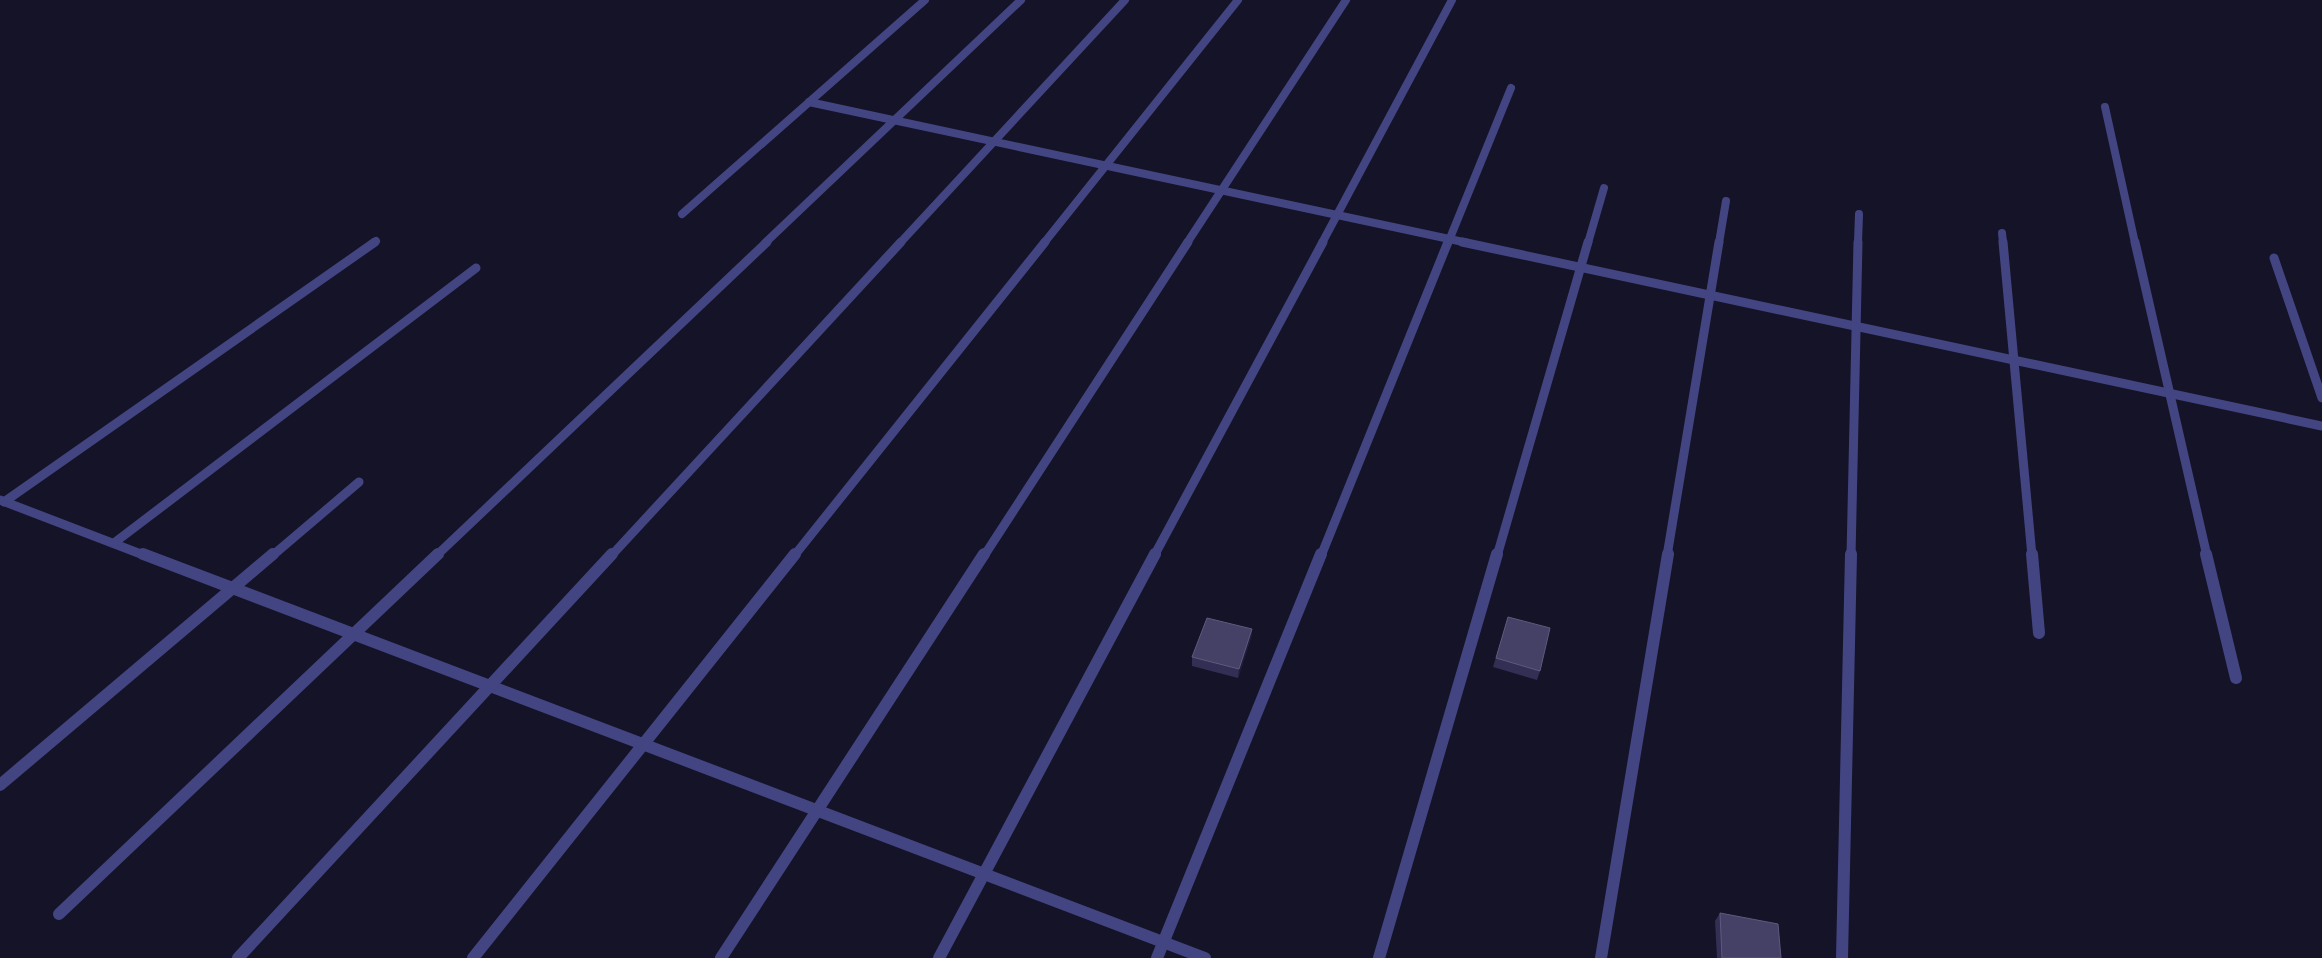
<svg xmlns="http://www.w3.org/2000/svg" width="2322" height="958" font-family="Commissioner,sans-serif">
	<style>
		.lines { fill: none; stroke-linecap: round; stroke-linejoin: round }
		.minor-far2 { stroke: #434582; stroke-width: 8 }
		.minor-far1 { stroke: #434582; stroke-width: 9 }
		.minor { stroke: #434582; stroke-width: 12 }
		.wall { fill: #332e54 }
		.shaded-wall { fill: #1f1b3b }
		.building { fill: #454166; stroke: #5e5a7d }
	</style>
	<rect width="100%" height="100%" fill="#151328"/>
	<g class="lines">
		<g class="minor-far2">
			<polyline points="809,102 1468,243"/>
			<polyline points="2105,107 2135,243"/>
			<polyline points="682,214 925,0"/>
			<polyline points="2002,233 2003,243"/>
			<polyline points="373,243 376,241"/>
			<polyline points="765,243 1021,0"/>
			<polyline points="900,243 1125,0"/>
			<polyline points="1044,243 1238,0"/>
			<polyline points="1187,243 1346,0"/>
			<polyline points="1322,243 1452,0"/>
			<polyline points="1448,243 1511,88"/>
			<polyline points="1588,243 1604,188"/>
			<polyline points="1719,243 1726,201"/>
			<polyline points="1858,243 1859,214"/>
		</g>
		<g class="minor-far1">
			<polyline points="1462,242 2322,426"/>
			<polyline points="2003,242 2032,556"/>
			<polyline points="2135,242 2207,556"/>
			<polyline points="2274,258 2322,398"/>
			<polyline points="0,500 146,556"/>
			<polyline points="4,502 375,242"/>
			<polyline points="114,543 476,268"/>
			<polyline points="272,556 359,482"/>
			<polyline points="436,556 767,242"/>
			<polyline points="611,556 901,242"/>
			<polyline points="794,556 1045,242"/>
			<polyline points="984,556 1188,242"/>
			<polyline points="1154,556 1323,242"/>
			<polyline points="1321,556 1448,242"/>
			<polyline points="1497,556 1588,242"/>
			<polyline points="1667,556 1719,242"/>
			<polyline points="1851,556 1858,242"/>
		</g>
		<g class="minor">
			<polyline points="143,554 1205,958"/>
			<polyline points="2032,554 2039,633"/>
			<polyline points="2206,554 2236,678"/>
			<polyline points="0,785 273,554"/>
			<polyline points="59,914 438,554"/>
			<polyline points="238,958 612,554"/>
			<polyline points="473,958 795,554"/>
			<polyline points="721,958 984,554"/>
			<polyline points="939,958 1155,554"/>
			<polyline points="1157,958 1321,554"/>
			<polyline points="1379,958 1497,554"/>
			<polyline points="1601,958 1668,554"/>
			<polyline points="1842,958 1851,554"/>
		</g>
	</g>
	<g class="wall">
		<polygon points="1508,617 1540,671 1537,680 1493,667"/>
		<polygon points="1252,629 1251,638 1238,678 1192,666 1192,657"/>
		<polygon points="1720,913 1781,958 1717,958 1715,921"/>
	</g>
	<polygon class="shaded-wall" points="1252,629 1251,638 1238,678 1239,669"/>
	<g class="building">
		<polygon points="1508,617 1550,628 1540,671 1496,658"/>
		<polygon points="1207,618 1252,629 1239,669 1192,657"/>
		<polygon points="1720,913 1778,924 1781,958 1722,958"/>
	</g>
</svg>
